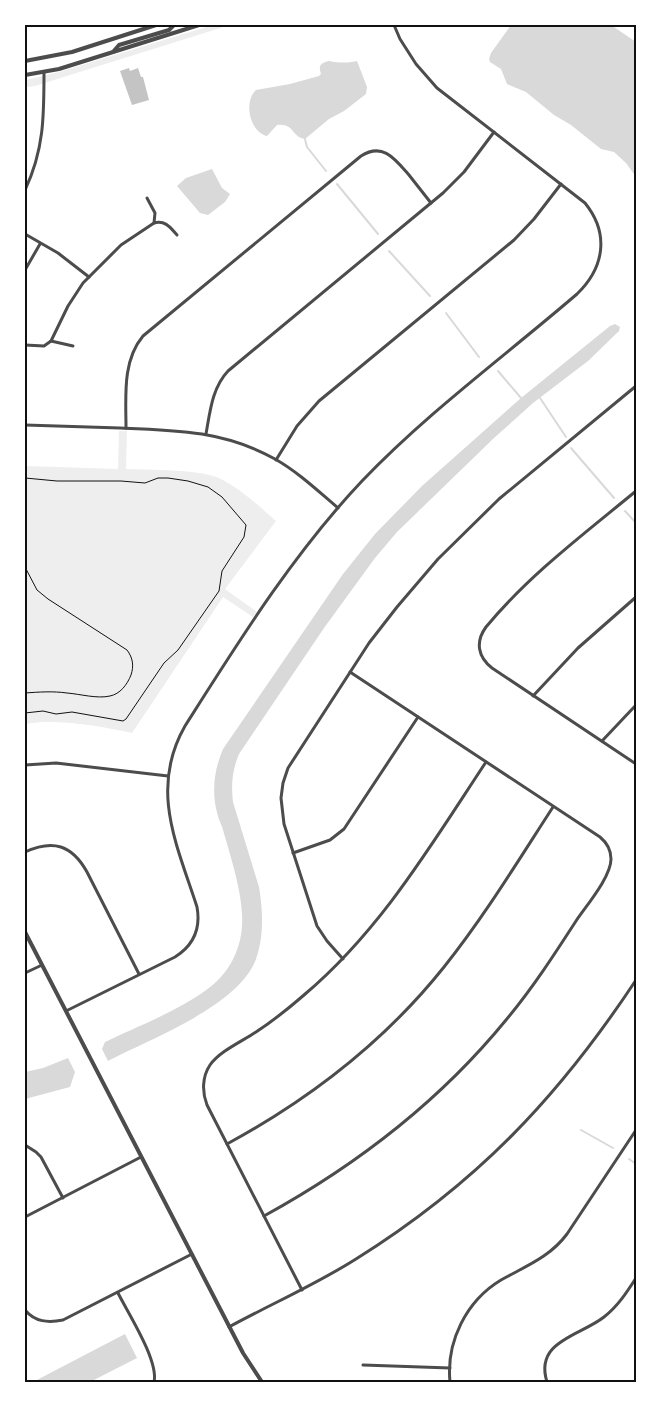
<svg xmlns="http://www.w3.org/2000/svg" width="661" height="1407" font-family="'Noto Sans',sans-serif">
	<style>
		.green { fill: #eee }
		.water { fill: #d9d9d9 }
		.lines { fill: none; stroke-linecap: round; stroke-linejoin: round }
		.stream { stroke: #d9d9d9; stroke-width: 2 }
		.building { fill: #c4c4c4 }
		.path { stroke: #111; stroke-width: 1 }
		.minor { stroke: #4c4c4c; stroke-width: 3 }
		.tertiary { stroke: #4c4c4c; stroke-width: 4 }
		.neatline { fill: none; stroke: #111; stroke-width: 2 }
	</style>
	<rect width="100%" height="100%" fill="#fff"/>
	<g class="green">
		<polygon points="213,25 230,25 35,86 27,87 26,80 59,72"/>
		<path d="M119,431H127L126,469C149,470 202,469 221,479C242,490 258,505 276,521L225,589L257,612L253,617L223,597L132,733C101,726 56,718 25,724V466L118,469Z"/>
	</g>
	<g class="water">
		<polygon points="511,25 611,25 636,42 636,177 626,163 614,152 601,149 571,125 554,115 526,92 507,84 501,69 490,62 489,59 491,53"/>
		<path d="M329,61C340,63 347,63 357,61L367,87L366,94L344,111L329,119L305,139C291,137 295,123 277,125L267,136C250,132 243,102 256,90L290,84L319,76L321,74C318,65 321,63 329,61Z"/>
		<polygon points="212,169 222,188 230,194 225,202 208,215 200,213 177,186 186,178"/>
		<path d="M615,324L620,327L619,331L588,361L533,403L494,438L397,532L375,558L324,628L239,754C232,771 231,785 233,802L259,887C263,910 264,937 256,959C239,1006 150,1039 108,1061L102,1049L105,1042C138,1026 196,1004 220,978C233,964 241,945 242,926C244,897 231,858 223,830C222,825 219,821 218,816C211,793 214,770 223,749L343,574L375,534L422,486L521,398L610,326Z"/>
		<polygon points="68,1058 75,1072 70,1087 25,1099 25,1072 43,1068"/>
		<polygon points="125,1334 137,1358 90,1382 33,1382"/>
	</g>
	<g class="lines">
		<g class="stream">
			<polyline points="305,139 307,147 326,171"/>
			<polyline points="337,184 378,234"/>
			<polyline points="389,251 430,296"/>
			<polyline points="446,313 479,357"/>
			<polyline points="498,371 521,398"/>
			<polyline points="540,398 566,437"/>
			<polyline points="571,448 614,498"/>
			<polyline points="625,511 636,523"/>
			<polyline points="581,1130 613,1148"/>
			<polyline points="629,1159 636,1164"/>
		</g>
	</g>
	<polygon class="building" points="129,68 130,71 138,68 141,77 143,77 149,100 132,105 120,71"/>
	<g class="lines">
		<g class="path">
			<polyline points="25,478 57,481 121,481 145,483 158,478 168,478 188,481 208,487 222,497 246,525 244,537 222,571 219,591 178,650 164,663 126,719 123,721 72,712 56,714 43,711 25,713"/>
			<path d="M25,567L37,590L48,599L127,650C133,658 134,666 131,675C127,685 120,694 110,696C97,699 80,694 67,693C53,691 39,692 25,693"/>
		</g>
		<g class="minor">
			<path d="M25,190C44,150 44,116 44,73"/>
			<path d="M147,198L155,213L154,223C165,220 170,227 177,235"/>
			<polyline points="25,234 58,253 89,277"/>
			<polyline points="25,270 40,244"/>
			<polyline points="51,341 68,306 83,283 121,245 154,223"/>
			<polyline points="25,345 44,346 51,341 73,346"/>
			<path d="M25,425C57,426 88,427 120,428C176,430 225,431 275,459C298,472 318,491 338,508"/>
			<path d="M126,428C126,397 122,361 143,336L361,156C383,142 395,159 409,175C416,184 424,194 431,203"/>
			<path d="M206,434C210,412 212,388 228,371L443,193L464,172L494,132"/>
			<polyline points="276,460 297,426 319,401 514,240 534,219 561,184"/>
			<path d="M636,491C584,534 529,575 486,627C475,642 478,657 492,668L636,764"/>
			<polyline points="533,696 578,648 636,597"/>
			<polyline points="602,741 636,705"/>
			<polyline points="25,765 56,763 168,776"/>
			<path d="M25,852C53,839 72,845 87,872L139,974"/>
			<polyline points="293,853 330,840 344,829 418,717"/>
			<polyline points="343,959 327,941 317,926 284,824 281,798 283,783 288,768 369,643 397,607 438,559 499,499 636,386"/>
			<polyline points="25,973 42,965"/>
			<path d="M66,1011L175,957C194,945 201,929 197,907C177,845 149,789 185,726C239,641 293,554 362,481C428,412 505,356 577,294C604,268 610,234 585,203L437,88L416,64L400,39L394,25"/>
			<path d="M227,1144C310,1099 385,1041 444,967C484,917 518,861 553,807"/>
			<polyline points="25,1145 36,1152 41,1157 63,1198"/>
			<path d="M264,1216C357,1165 439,1102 506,1020C532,989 554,955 576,921C586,906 611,877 611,859C611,850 606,842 600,837L350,672"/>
			<polyline points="25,1217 141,1157"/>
			<path d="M302,1290L207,1105C202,1092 202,1077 210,1065C220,1051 241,1042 256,1032C273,1021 289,1008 304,995C381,930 431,845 486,762"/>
			<path d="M118,1293C128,1313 159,1361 154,1382"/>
			<path d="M25,1310C35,1322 48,1323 63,1320L192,1254"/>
			<path d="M229,1327C271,1304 315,1285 356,1259C476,1184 558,1098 636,980"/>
			<polyline points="363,1365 450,1368"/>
			<path d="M450,1382C446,1342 466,1301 501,1280C526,1266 550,1257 567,1234L636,1130"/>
			<path d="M547,1382C534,1341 580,1336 604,1317C618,1306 627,1292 636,1278"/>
		</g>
		<g class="tertiary">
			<polyline points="113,52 119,45 169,30 174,25"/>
			<polyline points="25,61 72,52 156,25"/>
			<polyline points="25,75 59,69 199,25"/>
			<polyline points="25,932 243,1353 262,1382"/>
		</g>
	</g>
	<rect width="661" height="1407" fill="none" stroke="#ffffff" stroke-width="52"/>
	<rect x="26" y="26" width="609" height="1355" class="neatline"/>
</svg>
